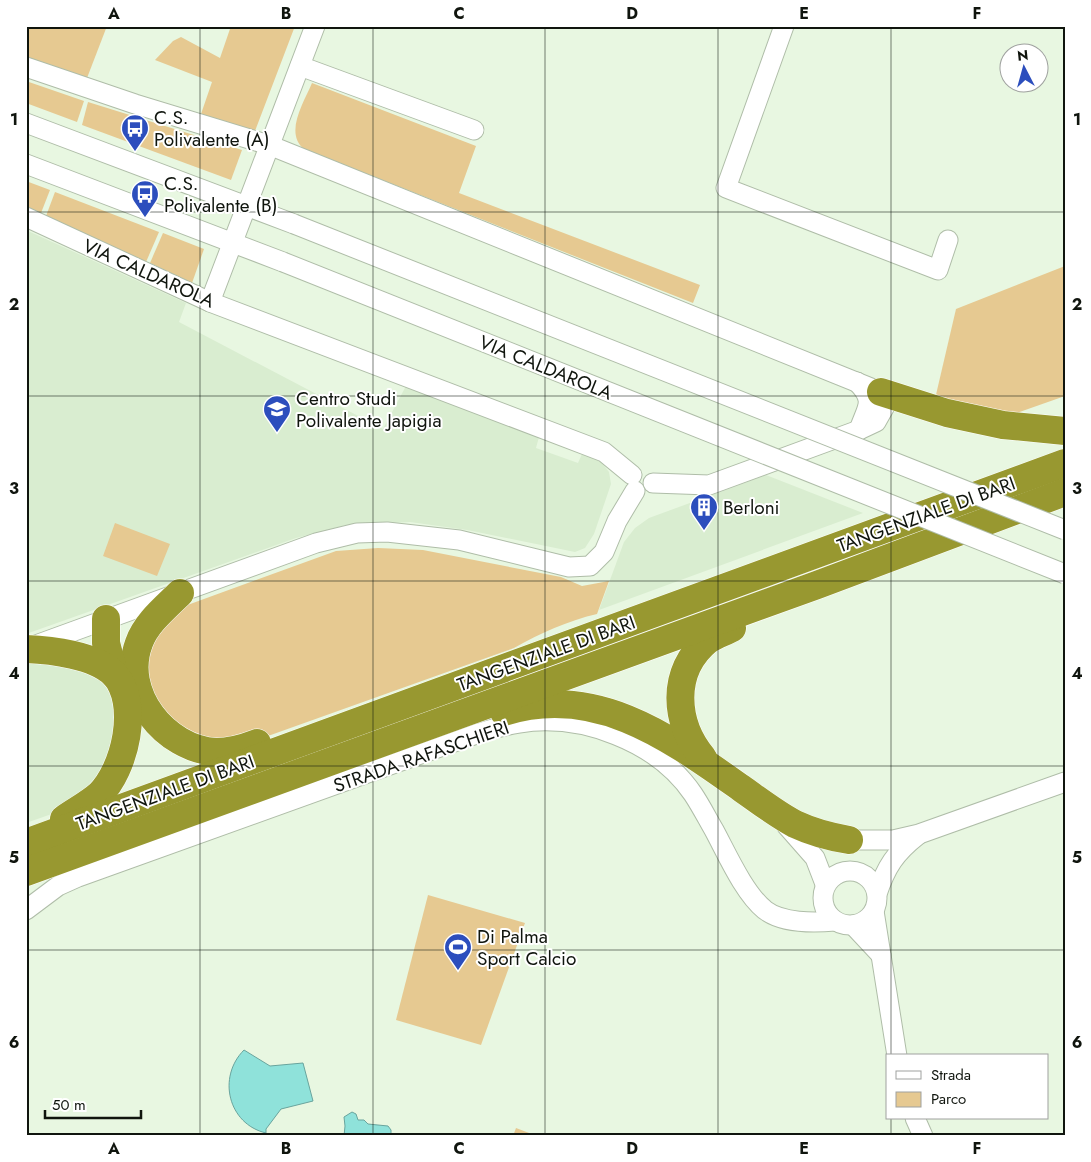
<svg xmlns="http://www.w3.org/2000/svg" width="1091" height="1162" font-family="Jost,sans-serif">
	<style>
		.built { fill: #d9edd0 }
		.green { fill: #e6c991 }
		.water { fill: #8fe2da; stroke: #69a49d }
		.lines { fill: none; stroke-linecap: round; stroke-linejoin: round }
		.minor-casing { stroke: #afbda8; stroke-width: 21 }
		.highway-casing { stroke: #fff; stroke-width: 29 }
		.minor { stroke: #fff; stroke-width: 19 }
		.highway { stroke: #989830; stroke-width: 28 }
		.minor-bridge-casing { stroke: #afbda8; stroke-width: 21; stroke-linecap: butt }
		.minor-bridge { stroke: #fff; stroke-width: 19 }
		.grid { fill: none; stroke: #10150e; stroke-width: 1; stroke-opacity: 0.55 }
		.labels { text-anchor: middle; stroke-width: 4; stroke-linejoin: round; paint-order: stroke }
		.poi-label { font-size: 19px; fill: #10150e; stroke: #fff; text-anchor: start }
		.street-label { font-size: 19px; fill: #10150e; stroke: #fff }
		.neatline { fill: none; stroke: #10150e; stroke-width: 2 }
		.grid-label { font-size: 16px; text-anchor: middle; font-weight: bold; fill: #10150e }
	</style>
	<rect width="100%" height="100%" fill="#e8f7e1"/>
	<g class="built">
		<polygon points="26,230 186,303 179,322 383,429 406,386 539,437 536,448 578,463 582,454 594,458 602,463 609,472 611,484 594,534 585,548 575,552 467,530 410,522 346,525 296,538 26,634"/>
		<polygon points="766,475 863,513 599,610 624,542 635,528 649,518"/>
		<polygon points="36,660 96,669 117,702 109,767 66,809 26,823 26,663"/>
	</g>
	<g class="green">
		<polygon points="26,26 107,26 87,78 26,58"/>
		<polygon points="231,26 295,26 255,131 201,114 212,82 155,60 173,41 181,37 220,58"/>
		<polygon points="26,81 84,101 77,122 26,103"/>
		<path d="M312,83L476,146L459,193L700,285L693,303L304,149C284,133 304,102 312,83Z"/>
		<polygon points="88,102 242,150 231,180 82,125"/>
		<polygon points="26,181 50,190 41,213 26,206"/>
		<polygon points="55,192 159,232 146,262 46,216"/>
		<polygon points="163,233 204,249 192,283 150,263"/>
		<polygon points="1065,266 1065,396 1011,415 935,399 956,309"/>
		<polygon points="115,523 170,544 157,576 103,556"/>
		<path d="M378,548L423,550L561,577L582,586L609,581L597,614C567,621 541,633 514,648L254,741L193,740L145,690L148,645L182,607L336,551Z"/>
		<polygon points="428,895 525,923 481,1045 396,1020"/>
		<polygon points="516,1128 537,1136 513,1136"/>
	</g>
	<g class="water">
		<path d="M244,1050L270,1066L303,1063L313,1101L281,1109L266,1129V1133C228,1124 217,1077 244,1050Z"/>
		<polygon points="352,1112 356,1114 358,1120 364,1120 368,1124 388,1126 391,1130 391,1136 344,1136 345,1126 344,1117"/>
	</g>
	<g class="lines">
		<g class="minor-casing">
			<g id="minor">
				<polyline points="784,26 726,188 938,270 948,240"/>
				<polyline points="300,66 474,130"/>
				<polyline points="26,67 135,104 269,145 881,392 885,406 876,422 859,430 709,485 653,483"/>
				<polyline points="26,123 294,224"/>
				<polyline points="26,164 283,262"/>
				<polyline points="26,217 210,302 604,452 632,475"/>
				<polyline points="210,302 315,26"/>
				<path d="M857,382C876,402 867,406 859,430"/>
				<polyline points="33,646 316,543 357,533 387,532 459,540 569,567 590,566 604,552 617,521 635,491"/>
				<polyline points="786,825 815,858 825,884"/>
				<polyline points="849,840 893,840 919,834 1065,782"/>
				<circle cx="850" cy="898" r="27"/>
				<path d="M877,894C886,867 895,853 918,835"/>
				<path d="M26,910L58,886L78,877L479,733C492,729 506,725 519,723C581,713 657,741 693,794C701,806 707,818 714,830C727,854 744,893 765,910C782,923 814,923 835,921"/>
				<polyline points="853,925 881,955 874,911"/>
				<polyline points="881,955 897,1056"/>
				<polyline points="915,1118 923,1136"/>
			</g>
		</g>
		<g class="highway-casing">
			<g id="highway">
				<polyline points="881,392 947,413 1003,425 1065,431"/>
				<path d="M180,593C165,608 146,623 139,643C120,693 165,749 216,752C230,752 244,748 257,743"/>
				<polyline points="106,619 106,643 114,674"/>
				<path d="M26,649C51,650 95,655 114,674C141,703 125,770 99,795C89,804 75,811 64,819"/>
				<path d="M504,712C596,683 670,738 741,788C758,800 776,814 795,824C812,832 831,837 849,840"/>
				<path d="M703,758C674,723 670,671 708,640C715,635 725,632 732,628"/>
				<polyline points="26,843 1065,463"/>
				<polyline points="26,872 817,585 1065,492"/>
			</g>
		</g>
		<use href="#minor" class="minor"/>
		<use href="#highway" class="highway"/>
		<g class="minor-bridge-casing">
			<g id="minor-bridge">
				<polyline points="294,224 1065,530"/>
				<polyline points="283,262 1065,574"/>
			</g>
		</g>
		<use href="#minor-bridge" class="minor-bridge"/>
	</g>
	<path class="grid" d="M200,26V1136M373,26V1136M545,26V1136M718,26V1136M891,26V1056M26,212H1065M26,396H1065M26,581H1065M26,766H1065M26,950H1065M891,1118V1136"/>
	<defs>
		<g id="bus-pin" transform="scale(1.4375)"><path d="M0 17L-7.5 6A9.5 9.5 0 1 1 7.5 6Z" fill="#2c4ebd" stroke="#fff"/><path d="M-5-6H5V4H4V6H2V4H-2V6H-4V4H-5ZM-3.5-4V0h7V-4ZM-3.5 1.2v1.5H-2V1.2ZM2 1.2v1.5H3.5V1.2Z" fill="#fff"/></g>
		<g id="school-pin" transform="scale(1.4375)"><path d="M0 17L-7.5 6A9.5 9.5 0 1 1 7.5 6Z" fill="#2c4ebd" stroke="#fff"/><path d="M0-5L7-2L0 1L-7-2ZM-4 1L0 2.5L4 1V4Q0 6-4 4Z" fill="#fff"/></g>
		<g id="building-pin" transform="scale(1.4375)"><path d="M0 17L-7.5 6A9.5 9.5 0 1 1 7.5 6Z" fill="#2c4ebd" stroke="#fff"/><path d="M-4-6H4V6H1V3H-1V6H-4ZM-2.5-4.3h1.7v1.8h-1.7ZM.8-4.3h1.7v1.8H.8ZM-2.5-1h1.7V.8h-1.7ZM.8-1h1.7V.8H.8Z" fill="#fff"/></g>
		<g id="stadium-pin" transform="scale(1.4375)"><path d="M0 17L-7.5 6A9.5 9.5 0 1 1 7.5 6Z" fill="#2c4ebd" stroke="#fff"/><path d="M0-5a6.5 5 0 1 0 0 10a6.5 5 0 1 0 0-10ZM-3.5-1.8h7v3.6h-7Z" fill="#fff"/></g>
	</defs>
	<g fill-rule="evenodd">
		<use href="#bus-pin" x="135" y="128"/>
		<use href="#bus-pin" x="145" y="194"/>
		<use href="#school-pin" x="277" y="409"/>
		<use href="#building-pin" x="704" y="507"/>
		<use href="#stadium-pin" x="458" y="947"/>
	</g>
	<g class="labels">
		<g class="poi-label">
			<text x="154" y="124">C.S.<tspan x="154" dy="22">Polivalente (A)</tspan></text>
			<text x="164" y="190">C.S.<tspan x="164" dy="22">Polivalente (B)</tspan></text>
			<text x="296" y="405">Centro Studi<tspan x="296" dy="22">Polivalente Japigia</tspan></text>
			<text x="723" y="514">Berloni</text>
			<text x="477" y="943">Di Palma<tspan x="477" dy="22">Sport Calcio</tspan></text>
		</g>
		<g class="street-label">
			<text transform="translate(149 273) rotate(24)" y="7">VIA CALDAROLA</text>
			<text transform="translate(546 367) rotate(22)" y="7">VIA CALDAROLA</text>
			<text transform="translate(926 514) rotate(-20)" y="7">TANGENZIALE DI BARI</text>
			<text transform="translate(546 653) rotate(-20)" y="7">TANGENZIALE DI BARI</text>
			<text transform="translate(421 756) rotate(-19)" y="7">STRADA RAFASCHIERI</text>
			<text transform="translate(165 792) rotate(-20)" y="7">TANGENZIALE DI BARI</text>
		</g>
	</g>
	<rect width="1091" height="1162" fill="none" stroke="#ffffff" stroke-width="55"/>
	<rect x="886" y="1054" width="162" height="65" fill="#ffffff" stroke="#9fa19f"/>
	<rect x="896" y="1071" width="25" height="8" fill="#ffffff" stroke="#9fa19f"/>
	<text x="931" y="1080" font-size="15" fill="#10150e">Strada</text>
	<rect x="896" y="1092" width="25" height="15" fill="#e6c991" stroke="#9fa19f"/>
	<text x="931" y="1104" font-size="15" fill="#10150e">Parco</text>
	<g transform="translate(1024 68) rotate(354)"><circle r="24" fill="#ffffff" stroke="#9fa19f"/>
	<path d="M0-4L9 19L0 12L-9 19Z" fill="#2c4ebd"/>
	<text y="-8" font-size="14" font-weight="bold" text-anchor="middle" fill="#10150e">N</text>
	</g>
	<path d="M45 1110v8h96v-8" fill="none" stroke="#10150e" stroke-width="2.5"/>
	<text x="52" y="1110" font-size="15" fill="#10150e" stroke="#ffffff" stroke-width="4" paint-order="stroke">50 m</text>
	<rect x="28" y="28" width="1036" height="1106" class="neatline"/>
	<g class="grid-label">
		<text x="114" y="19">A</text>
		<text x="286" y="19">B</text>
		<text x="459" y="19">C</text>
		<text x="632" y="19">D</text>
		<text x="804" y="19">E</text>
		<text x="977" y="19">F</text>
		<text x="14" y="125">1</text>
		<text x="1077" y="125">1</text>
		<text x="14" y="310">2</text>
		<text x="1077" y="310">2</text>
		<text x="14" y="494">3</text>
		<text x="1077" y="494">3</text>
		<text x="14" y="679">4</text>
		<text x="1077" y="679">4</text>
		<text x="14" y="863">5</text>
		<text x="1077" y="863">5</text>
		<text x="14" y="1048">6</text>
		<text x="1077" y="1048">6</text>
		<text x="114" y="1154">A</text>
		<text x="286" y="1154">B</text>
		<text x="459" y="1154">C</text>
		<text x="632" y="1154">D</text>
		<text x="804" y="1154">E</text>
		<text x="977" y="1154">F</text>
	</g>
</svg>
